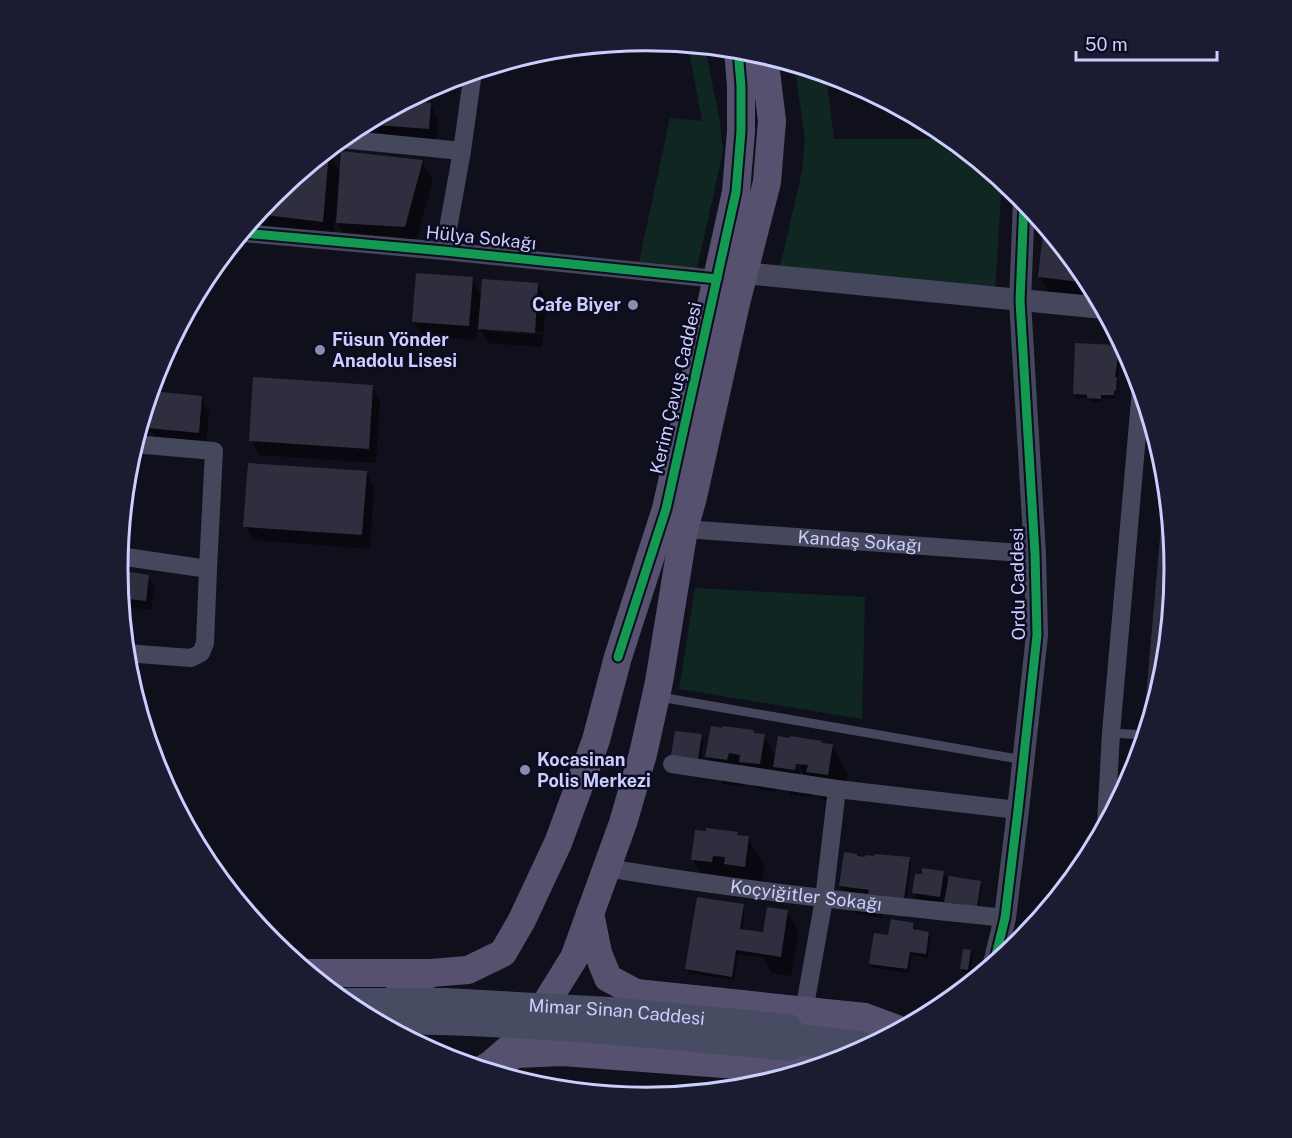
<svg xmlns="http://www.w3.org/2000/svg" width="1292" height="1138" font-family="'Public Sans',sans-serif">
	<style>
		.green { fill: #0f2623 }
		.shadow { fill: #0007; fill-rule: evenodd }
		.building { fill: #2e2e3e }
		.lines { fill: none; stroke-linecap: round; stroke-linejoin: round }
		.service { stroke: #45485d; stroke-width: 9 }
		.minor { stroke: #45485d; stroke-width: 18 }
		.tertiary { stroke: #45485d; stroke-width: 22 }
		.secondary { stroke: #474c63; stroke-width: 26 }
		.primary { stroke: #575170; stroke-width: 28 }
		.secondary-bridge { stroke: #474c63; stroke-width: 26 }
		.cycleway-casing { stroke: #0c0c20; stroke-width: 13 }
		.cycleway { stroke: #139951; stroke-width: 9 }
		.poi-dot { fill: #8a8cb0; stroke: #0c0c20; stroke-width: 2 }
		.labels { text-anchor: middle; stroke-width: 5; stroke-linejoin: round; paint-order: stroke }
		.street-label { font-size: 18px; fill: #cbceff; stroke: #0c0c20 }
		.poi-label { font-size: 18px; font-weight: bold; fill: #cbceff; stroke: #0c0c20; text-anchor: start }
		.rim { fill: none; stroke: #cbceff; stroke-width: 3 }
	</style>
	<rect width="100%" height="100%" fill="#10101c"/>
	<g class="green">
		<polygon points="688,45 705,46 720,123 723,151 697,269 639,262 670,118 702,121"/>
		<polygon points="794,64 826,74 834,139 952,139 1002,181 995,290 780,267 802,171 805,138"/>
		<polygon points="695,588 865,597 862,719 679,689"/>
	</g>
	<g class="shadow">
		<polygon points="404,102 430,104 438,119 436,143 360,137 355,128"/>
		<polygon points="325,152 328,152 341,174 422,161 433,180 415,246 349,242 335,218 333,240 257,232 251,222 273,195"/>
		<polygon points="1045,226 1086,276 1104,310 1056,305 1040,277"/>
		<path d="M472,278L482,296L538,285L546,299L542,347L488,343L478,324L476,340L422,336L414,322ZM487,328L542,332V335L487,331Z"/>
		<polygon points="1115,346 1120,356 1117,379 1119,382 1118,394 1115,394 1115,399 1102,398 1102,402 1091,402 1089,398 1077,398 1074,394"/>
		<polygon points="372,386 380,401 376,463 259,455 251,440"/>
		<polygon points="201,397 209,412 206,446 158,442 150,428 149,443 135,443 148,399 151,404"/>
		<polygon points="366,472 374,487 370,549 253,540 245,526"/>
		<polygon points="1166,483 1174,569 1164,672 1151,715 1147,708"/>
		<polygon points="118,572 148,576 154,586 151,610 121,606"/>
		<polygon points="753,731 755,734 764,736 776,757 821,742 822,745 832,746 848,774 843,802 824,800 820,792 814,791 798,764 795,764 811,793 811,797 791,795 779,773 776,792 757,789 752,782 744,781 743,787 723,784 707,756"/>
		<polygon points="701,736 704,740 700,762 675,759"/>
		<polygon points="737,834 739,837 748,838 764,866 761,894 709,887 692,859"/>
		<polygon points="858,858 909,858 911,862 906,903 887,901 885,915 876,900 873,900 883,918 857,914 841,886"/>
		<polygon points="943,872 949,883 980,882 982,886 978,910 948,906 945,901 945,906 919,902 914,893 923,876"/>
		<polygon points="743,906 745,910 742,931 762,934 787,911 799,931 791,976 772,973 763,957 738,954 734,980 689,973 687,969"/>
		<polygon points="914,925 916,929 915,931 928,933 931,937 928,958 911,955 909,973 873,968 871,964"/>
		<polygon points="970,951 973,956 970,974 963,972 961,968"/>
	</g>
	<g class="building">
		<polygon points="406,101 431,103 429,129 363,124"/>
		<polygon points="327,151 329,151 323,222 257,214 273,195"/>
		<polygon points="341,151 423,160 405,227 336,223"/>
		<polygon points="1044,225 1086,276 1089,283 1038,277"/>
		<polygon points="416,273 473,277 469,326 412,322"/>
		<polygon points="482,279 538,283 535,333 478,329"/>
		<polygon points="1075,343 1116,345 1116,350 1119,350 1115,377 1117,377 1116,391 1114,391 1114,395 1101,395 1101,399 1087,398 1087,395 1073,394"/>
		<polygon points="253,377 373,385 369,449 249,441"/>
		<polygon points="151,391 202,396 199,433 148,428"/>
		<polygon points="248,463 367,471 362,535 243,527"/>
		<polygon points="1165,481 1166,481 1174,569 1164,672 1153,709 1145,708"/>
		<polygon points="118,570 149,575 146,601 120,598"/>
		<polygon points="711,726 722,728 722,726 754,730 754,733 765,734 760,764 739,762 740,755 729,753 727,760 705,757"/>
		<polygon points="675,731 702,734 698,759 671,755"/>
		<polygon points="778,736 789,738 790,736 822,741 821,743 833,744 828,775 806,772 808,765 796,764 795,770 773,767"/>
		<polygon points="1125,769 1135,770 1123,793 1124,780"/>
		<polygon points="706,828 738,832 737,835 749,836 745,867 724,864 725,857 713,856 712,862 691,860 695,830 706,831"/>
		<polygon points="844,852 857,854 857,856 865,857 865,855 874,856 874,854 910,857 904,899 868,894 869,890 839,886"/>
		<polygon points="922,868 944,871 940,897 912,893 915,874 922,874"/>
		<polygon points="949,876 981,881 977,907 944,902"/>
		<polygon points="697,897 744,904 740,929 763,932 767,907 788,910 781,957 736,950 732,977 685,969"/>
		<polygon points="891,919 914,923 913,929 929,932 926,954 910,952 907,969 869,964 874,933 888,935"/>
		<polygon points="963,949 971,950 968,970 960,969"/>
	</g>
	<g class="lines">
		<g class="service">
			<polyline points="660,697 1024,760"/>
			<polyline points="1111,733 1145,735"/>
		</g>
		<g class="minor">
			<polyline points="872,93 881,98"/>
			<polyline points="341,139 462,151"/>
			<polyline points="242,233 444,251 717,279"/>
			<polyline points="444,251 462,151 473,72"/>
			<path id="s1" d="M684,529L1035,554"/>
			<polyline points="119,556 208,569 214,451 134,444"/>
			<polyline points="126,653 191,658 201,653 205,643 208,569"/>
			<polyline points="672,764 837,789 1018,810"/>
			<polyline points="1106,824 1111,733 1141,389"/>
			<path id="s2" d="M607,868C739,890 872,904 1005,918"/>
			<polyline points="804,1011 824,899 837,789"/>
		</g>
		<g class="tertiary">
			<polyline points="744,273 1103,308"/>
			<polyline points="994,963 1005,918 1018,810 1037,635 1035,554 1020,301 1024,201"/>
		</g>
		<g class="secondary">
			<polyline points="789,1027 889,1036"/>
			<polyline points="790,1048 851,1056"/>
		</g>
		<g class="primary">
			<polyline points="590,913 598,953 608,978 636,993 865,1017 900,1030"/>
			<polyline points="310,973 431,973"/>
			<polyline points="385,1018 399,993 431,973 468,970 503,953 522,920 558,843 596,740 618,657 666,509 736,192 741,131 741,86 738,50"/>
			<polyline points="498,1062 517,1054 562,1052 805,1070"/>
			<polyline points="483,1069 490,1065 528,1032 574,958 623,823 643,754 659,682 684,529 693,497 736,303 767,182 772,121 764,55"/>
		</g>
		<g class="secondary-bridge">
			<path id="s3" d="M344,1001H446L610,1010L789,1027"/>
			<path d="M377,1021C515,1021 652,1035 790,1048"/>
		</g>
		<g class="cycleway-casing">
			<g id="cycleway">
				<polyline points="242,233 444,251 717,279"/>
				<polyline points="618,657 666,509 736,192 741,131 741,86 738,50"/>
				<polyline points="994,963 1005,918 1018,810 1037,635 1035,554 1020,301 1024,201"/>
			</g>
		</g>
		<use href="#cycleway" class="cycleway"/>
	</g>
	<g class="poi-dot">
		<circle cx="633" cy="305" r="6"/>
		<circle cx="320" cy="350" r="6"/>
		<circle cx="525" cy="770" r="6"/>
	</g>
	<g class="labels">
		<g class="street-label">
			<text transform="translate(481 238) rotate(6)" y="6">Hülya Sokağı</text>
			<text transform="translate(676 388) rotate(-77)" y="6">Kerim Çavuş Caddesi</text>
			<text dy="6" stroke="none"><textPath href="#s1" startOffset="176">Kandaş Sokağı</textPath></text>
			<text transform="translate(1018 584) rotate(-91)" y="6">Ordu Caddesi</text>
			<text dy="6" stroke="none"><textPath href="#s2" startOffset="201">Koçyiğitler Sokağı</textPath></text>
			<text dy="6" stroke="none"><textPath href="#s3" startOffset="273">Mimar Sinan Caddesi</textPath></text>
		</g>
		<g class="poi-label">
			<text x="621" y="311" text-anchor="end">Cafe Biyer</text>
			<text x="332" y="346">Füsun Yönder<tspan x="332" dy="21">Anadolu Lisesi</tspan></text>
			<text x="537" y="766">Kocasinan<tspan x="537" dy="21">Polis Merkezi</tspan></text>
		</g>
	</g>
	<path d="M0 0H1292V1138H0ZM128 569a518 518 0 1 1 1036 0a518 518 0 1 1-1036 0Z" fill="#1b1c32" fill-rule="evenodd"/>
	<path class="rim" d="M128 569a518 518 0 1 1 1036 0a518 518 0 1 1-1036 0Z"/>
	<path d="M1076 51v9h141v-9" fill="none" stroke="#cbceff" stroke-width="3"/>
	<text x="1085" y="51" font-size="18" fill="#cbceff" stroke="#0c0c20" stroke-width="4.5" paint-order="stroke">50 m</text>
</svg>
